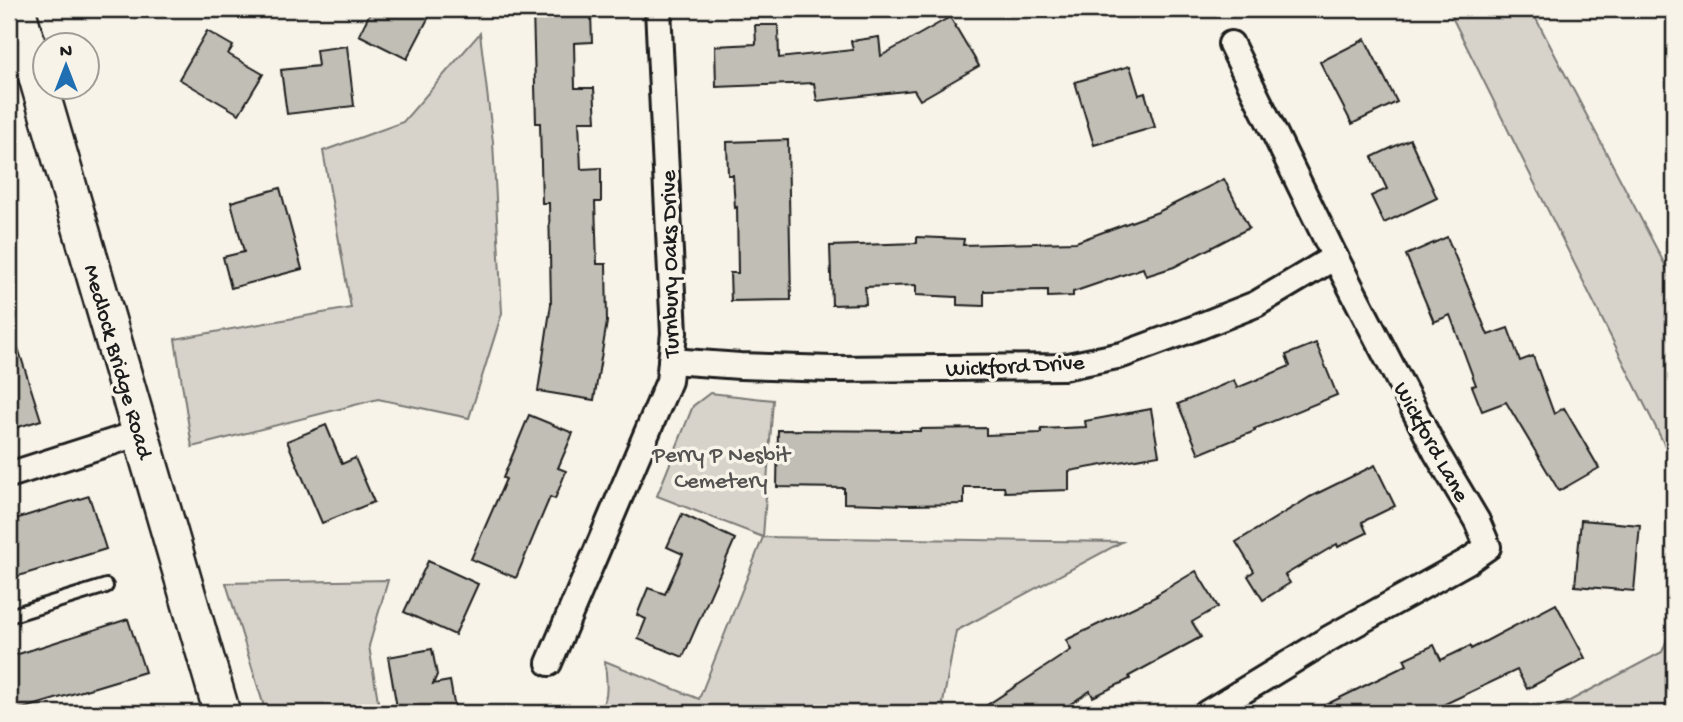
<svg xmlns="http://www.w3.org/2000/svg" width="1683" height="722" font-family="'Gochi Hand',sans-serif">
	<style>
		.green { fill: #d7d3cb; stroke: #7a7874; stroke-width: 2 }
		.building { fill: #c0beb5; stroke: #1c1c1c; stroke-width: 2 }
		.lines { fill: none; stroke-linecap: round; stroke-linejoin: round }
		.service-casing { stroke: #1c1c1c; stroke-width: 18 }
		.minor-casing { stroke: #1c1c1c; stroke-width: 30 }
		.secondary-casing { stroke: #1c1c1c; stroke-width: 40 }
		.service { stroke: #f7f3e8; stroke-width: 12 }
		.minor { stroke: #f7f3e8; stroke-width: 24 }
		.secondary { stroke: #f7f3e8; stroke-width: 35 }
		.labels { text-anchor: middle; stroke-width: 7; stroke-linejoin: round; paint-order: stroke }
		.street-label { font-size: 23px; fill: #1c1c1c; stroke: #f7f3e8 }
		.park-label { font-size: 23px; fill: #545351; stroke: #f7f3e8 }
	</style>
	<rect width="100%" height="100%" fill="#f7f3e8"/>
	<filter id="ink" filterUnits="userSpaceOnUse"><feTurbulence type="fractalNoise" baseFrequency=".0143" numOctaves="2"/><feDisplacementMap in="SourceGraphic" scale="14" xChannelSelector="R" yChannelSelector="G"/><feConvolveMatrix kernelMatrix="1 2 1 2 8 2 1 2 1" color-interpolation-filters="sRGB"/></filter>
	<g filter="url(#ink)">
		<g class="green">
			<polygon points="1448,9 1531,9 1674,282 1674,464"/>
			<polygon points="480,33 493,142 502,313 469,418 378,399 192,447 175,339 351,308 323,151 403,122"/>
			<path d="M710,393L773,400L763,537L1122,542L956,631L943,703L946,713H597C611,700 606,678 605,661L699,699L763,537L657,496L693,406Z"/>
			<polygon points="388,580 369,646 380,713 266,713 226,583"/>
			<polygon points="1674,622 1674,713 1547,713 1662,652"/>
		</g>
		<g class="building">
			<polygon points="372,9 433,9 407,59 359,35"/>
			<polygon points="533,9 580,9 580,15 591,14 592,42 574,43 575,88 594,88 596,121 579,121 581,169 601,168 601,202 595,202 597,264 606,264 607,322 594,400 538,391 551,304 549,203 542,203 540,123 536,123"/>
			<polygon points="950,17 979,66 920,100 914,90 817,101 814,83 716,87 715,46 756,44 755,25 778,25 779,58 853,50 851,41 879,37 881,56"/>
			<polygon points="207,31 233,46 228,54 263,74 239,114 179,79"/>
			<polygon points="1365,39 1397,102 1352,124 1320,62"/>
			<polygon points="347,46 354,106 287,114 281,70 318,66 316,50"/>
			<polygon points="1130,66 1139,95 1145,93 1155,127 1094,145 1075,82"/>
			<polygon points="1410,139 1437,198 1384,223 1371,196 1387,189 1372,157"/>
			<polygon points="788,140 791,300 731,301 730,273 738,273 737,207 735,208 733,175 728,175 727,142"/>
			<polygon points="1224,179 1249,228 1174,267 1146,276 1143,268 1073,292 1073,296 1048,297 1048,290 984,291 984,306 957,305 957,297 916,295 916,285 865,287 866,304 832,305 830,246 917,243 917,237 964,239 963,245 1076,242 1158,212"/>
			<polygon points="280,188 302,269 231,288 223,257 244,252 231,202"/>
			<polygon points="1447,237 1488,335 1508,328 1520,361 1533,356 1554,414 1564,408 1599,468 1559,491 1506,402 1482,411 1472,386 1476,385 1450,315 1434,322 1406,255"/>
			<polygon points="13,332 41,420 9,430 9,333"/>
			<polygon points="1316,343 1337,395 1254,429 1255,431 1199,454 1178,404 1234,380 1237,388 1290,366 1286,355"/>
			<polygon points="1151,409 1159,455 1069,471 1069,490 1005,492 1004,487 964,487 964,504 909,505 844,503 844,488 777,487 778,430 920,431 920,429 986,428 986,435 1041,433 1041,429 1086,427 1085,421"/>
			<polygon points="529,415 573,433 558,468 566,471 555,499 550,497 516,578 471,559 506,479 503,478"/>
			<polygon points="326,425 342,464 355,458 374,502 322,523 287,441"/>
			<polygon points="1375,465 1395,506 1362,522 1367,533 1338,547 1337,544 1285,575 1290,583 1263,600 1248,576 1254,571 1236,542 1310,497"/>
			<polygon points="89,496 106,549 9,579 9,521"/>
			<polygon points="682,514 735,539 683,657 638,639 646,619 637,615 648,588 665,594 683,554 667,547"/>
			<polygon points="1581,520 1640,525 1634,591 1575,586"/>
			<polygon points="428,561 478,584 455,635 404,612"/>
			<polygon points="1196,571 1218,607 1192,622 1201,637 1129,676 1130,679 1093,697 1090,691 1057,713 975,713 1071,650 1066,640 1157,596 1156,595"/>
			<polygon points="1556,604 1585,658 1527,689 1517,670 1426,713 1309,713 1407,665 1404,659 1434,645 1441,660 1470,646 1471,649"/>
			<polygon points="128,619 145,672 9,713 9,657"/>
			<polygon points="432,649 437,675 433,684 450,681 455,709 432,713 398,713 388,657"/>
		</g>
		<g class="lines">
			<g class="service-casing">
				<polyline id="service" points="9,616 106,586"/>
			</g>
			<g class="minor-casing">
				<g id="minor">
					<polyline points="671,361 740,366 832,369 1063,367 1122,355 1198,327 1256,304 1335,257"/>
					<polyline points="9,475 140,433"/>
					<polyline points="549,663 669,381 674,333 658,9"/>
					<polyline points="1207,713 1330,638 1468,561 1488,547 1477,521 1436,452 1335,257 1231,44"/>
				</g>
			</g>
			<g class="secondary-casing">
				<polyline id="secondary" points="17,9 222,713"/>
			</g>
			<use href="#service" class="service"/>
			<use href="#minor" class="minor"/>
			<use href="#secondary" class="secondary"/>
		</g>
	</g>
	<g class="labels">
		<g class="street-label">
			<text transform="translate(668 264) rotate(-91)" y="8">Turnbury Oaks Drive</text>
			<text transform="translate(120 361) rotate(74)" y="8">Medlock Bridge Road</text>
			<text transform="translate(1015 364) rotate(-3)" y="8">Wickford Drive</text>
			<text transform="translate(1433 441) rotate(61)" y="8">Wickford Lane</text>
		</g>
		<g class="park-label">
			<text x="721" y="461">Perry P Nesbit<tspan x="721" dy="26">Cemetery</tspan></text>
		</g>
	</g>
	<rect width="1683" height="722" fill="none" stroke="#f7f3e8" stroke-width="35"/>
	<rect x="18" y="18" width="1648" height="687" fill="none" stroke="#1c1c1c" stroke-width="2.5" filter="url(#ink)"/>
	<g transform="translate(66 66)"><circle r="33" fill="#f7f3e8" stroke="#9f9d96" stroke-width="2"/>
	<path d="M0-5L12 26L0 18L-12 26Z" fill="#1f6fb2"/>
	<text y="-10" font-size="19" font-weight="bold" text-anchor="middle" fill="#1c1c1c">N</text>
	</g>
</svg>
